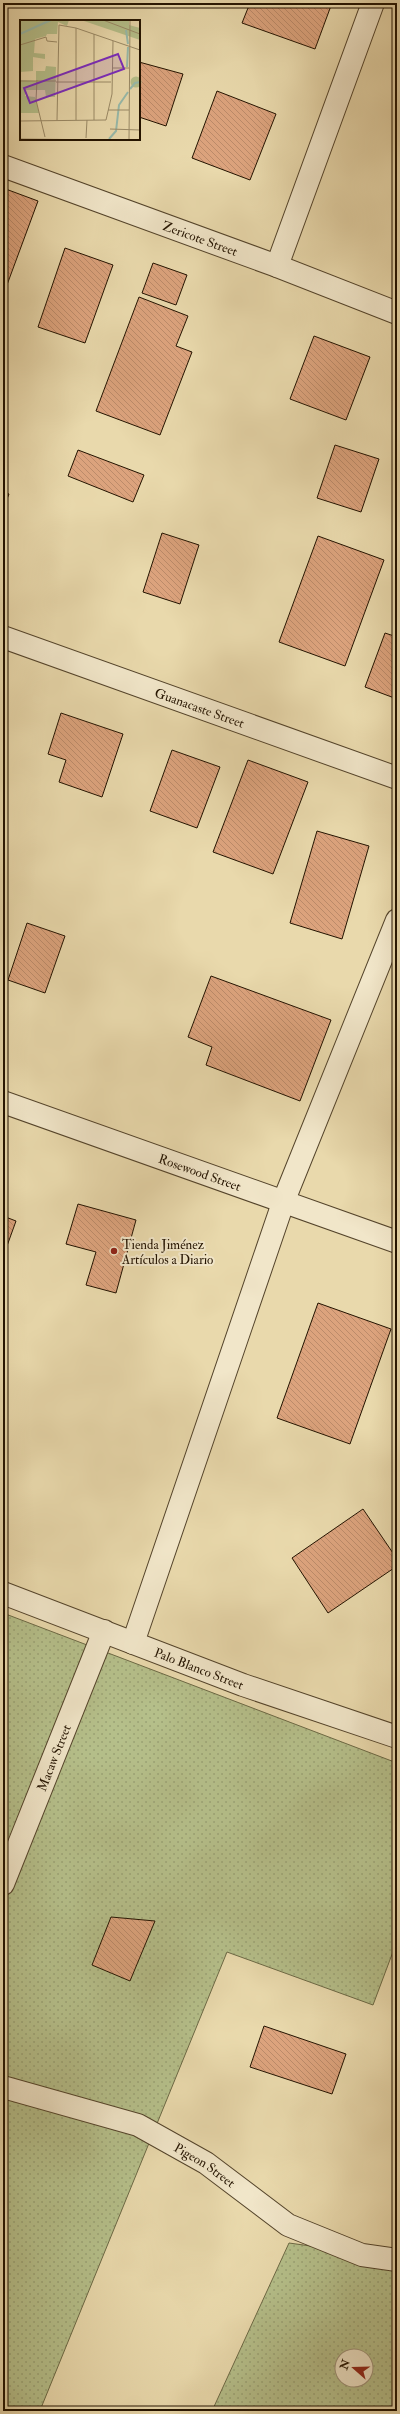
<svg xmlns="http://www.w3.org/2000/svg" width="400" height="2414" font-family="'IM FELL Double Pica',serif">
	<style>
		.grass { fill: url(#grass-dots); stroke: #6c6945; fill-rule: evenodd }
		.building { fill: url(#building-back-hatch); stroke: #231300 }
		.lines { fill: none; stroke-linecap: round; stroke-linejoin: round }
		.minor-casing { stroke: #54442b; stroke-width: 24 }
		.minor { stroke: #f1e6c9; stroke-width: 22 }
		.poi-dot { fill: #8f2418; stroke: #f1e6c9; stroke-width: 1.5 }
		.labels { text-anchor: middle; stroke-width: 4; stroke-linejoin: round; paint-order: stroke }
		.street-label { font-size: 13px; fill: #231300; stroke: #f1e6c9 }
		.poi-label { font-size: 13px; fill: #231300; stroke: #f1e6c9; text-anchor: start }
		.inset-river { fill: none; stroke: #97baab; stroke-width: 2 }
		.inset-road { fill: none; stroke: #9a8a67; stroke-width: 1 }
		.view { fill: #7b2cbf; fill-opacity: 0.15; stroke: #7b2cbf; stroke-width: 2 }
		.inset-edge { fill: none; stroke: #231300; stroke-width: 2 }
	</style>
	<defs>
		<pattern id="grass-dots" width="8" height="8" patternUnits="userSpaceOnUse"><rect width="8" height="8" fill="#b5bf8a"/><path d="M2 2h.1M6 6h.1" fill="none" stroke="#9ba375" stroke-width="1.8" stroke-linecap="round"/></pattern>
		<pattern id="building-back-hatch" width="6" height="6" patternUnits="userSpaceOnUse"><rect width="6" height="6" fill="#dca37d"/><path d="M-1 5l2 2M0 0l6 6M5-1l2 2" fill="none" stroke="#bc8b6a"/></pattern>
	</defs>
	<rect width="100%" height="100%" fill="#e9d9ac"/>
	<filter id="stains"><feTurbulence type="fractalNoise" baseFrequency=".005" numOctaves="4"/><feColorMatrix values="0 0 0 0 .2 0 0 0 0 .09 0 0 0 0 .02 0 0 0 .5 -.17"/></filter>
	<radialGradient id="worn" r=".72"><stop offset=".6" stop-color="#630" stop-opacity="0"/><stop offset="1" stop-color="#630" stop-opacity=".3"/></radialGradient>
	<g class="grass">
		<polygon points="3,1613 397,1763 397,1941 373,2005 227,1952 41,2408 47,2411 3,2411"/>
		<path d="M289,2243L397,2258V2411H212ZM342,2356H366V2380H342Z"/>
	</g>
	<g class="building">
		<polygon points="250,3 332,3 315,49 242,23"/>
		<polygon points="139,62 183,74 166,126 139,117"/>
		<polygon points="217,91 276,114 250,180 192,158"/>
		<polygon points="3,188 38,201 4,293 3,292"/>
		<polygon points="65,248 113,265 85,343 38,327"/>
		<polygon points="153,263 187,275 176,305 142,293"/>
		<polygon points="139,297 188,316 176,346 192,352 160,435 96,411"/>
		<polygon points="314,336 370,357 346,420 290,399"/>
		<polygon points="335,445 379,459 361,512 317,498"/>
		<polygon points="78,450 144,475 133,502 68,476"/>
		<polygon points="3,492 9,494 3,509"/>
		<polygon points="162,533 199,545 180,604 143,592"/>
		<polygon points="318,536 384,560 345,666 279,642"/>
		<polygon points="385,633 397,637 397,699 365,687"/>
		<polygon points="61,713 123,734 102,797 59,782 66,760 48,754"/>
		<polygon points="172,750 220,767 197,828 150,811"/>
		<polygon points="248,760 308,782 273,874 213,852"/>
		<polygon points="317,831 369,846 342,939 290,923"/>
		<polygon points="27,923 65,936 45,993 8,980"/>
		<polygon points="211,976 331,1020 300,1101 206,1065 212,1047 188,1037"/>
		<polygon points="78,1204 136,1220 116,1293 86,1285 96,1252 66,1244"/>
		<polygon points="3,1216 16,1221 3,1257"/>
		<polygon points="318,1303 391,1329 350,1444 277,1418"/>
		<polygon points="363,1509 397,1559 397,1566 328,1613 292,1558"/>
		<polygon points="111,1917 155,1921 130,1981 92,1965"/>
		<polygon points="264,2026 346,2054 332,2094 250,2067"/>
	</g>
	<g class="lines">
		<g class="minor-casing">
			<g id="minor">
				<path id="s1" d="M3,166L277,266L397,313"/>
				<polyline points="277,266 373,3"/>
				<path id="s2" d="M3,637L397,778"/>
				<path id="s3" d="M3,1102L397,1242"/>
				<path id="s4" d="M3,1593L243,1685L397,1737"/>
				<polyline points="133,1643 284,1200 397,920"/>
				<path id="s5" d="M3,1884L104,1631"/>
				<path id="s6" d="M3,2087L138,2125L206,2163L288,2225L362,2255L397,2260"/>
			</g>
		</g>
		<use href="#minor" class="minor"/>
	</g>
	<circle class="poi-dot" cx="114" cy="1251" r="4"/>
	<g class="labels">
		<g class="street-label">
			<text dy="5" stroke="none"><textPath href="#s1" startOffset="210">Zericote Street</textPath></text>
			<text dy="5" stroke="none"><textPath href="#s2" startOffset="209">Guanacaste Street</textPath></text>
			<text dy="5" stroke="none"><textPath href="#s3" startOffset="209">Rosewood Street</textPath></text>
			<text dy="5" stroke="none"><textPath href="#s4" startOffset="210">Palo Blanco Street</textPath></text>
			<text dy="5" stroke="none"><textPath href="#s5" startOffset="136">Macaw Street</textPath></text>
			<text dy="5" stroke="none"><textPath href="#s6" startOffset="218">Pigeon Street</textPath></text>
		</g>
		<g class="poi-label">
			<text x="122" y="1249">Tienda Jiménez<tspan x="122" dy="15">Artículos a Diario</tspan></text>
		</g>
	</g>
	<g transform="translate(20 20)">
		<rect width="120" height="120" fill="#e9d9ac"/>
		<path d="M0,0H49L47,6L38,2L37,14H27L26,16L15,19L14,33L25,34V39L13,37V51L0,52V60L16,61V51H25L26,46L36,47L35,77H26L25,70H5V76L15,77L19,93H0ZM61,0H109V5L120,8V20Z" fill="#b5bf8a"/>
		<path d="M110.5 62a5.5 5.5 0 1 1 11 0a5.5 5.5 0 1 1-11 0Z" fill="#b5bf8a"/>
		<path class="inset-river" d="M106,10L108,24M0,14L31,0M107,47L108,27M110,69L115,63L120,62M89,119L96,111L99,85L108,72"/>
		<path class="inset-road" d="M83,0L120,14M74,14V100M0,25L26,17L27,21L37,22M92,48H109M17,60L16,80L25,117M0,61H36M36,62H91M88,90H109M37,100L39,5L56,8L120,30M56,100V8M0,101L86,100L92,74L93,21M90,109L120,110M66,118L67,100M0,119L92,120M109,120L110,0"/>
		<path class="view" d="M98,34L104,49L10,83L4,68Z"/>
		<rect width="120" height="120" class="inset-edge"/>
	</g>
	<rect width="400" height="2414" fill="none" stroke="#e9d9ac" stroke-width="16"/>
	<rect x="4" y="4" width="392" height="2406" fill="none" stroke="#231300" stroke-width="2"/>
	<rect x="8" y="8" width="384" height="2398" fill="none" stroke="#231300"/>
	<g transform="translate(354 2368) rotate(290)"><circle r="19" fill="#f1e6c9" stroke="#9f9279"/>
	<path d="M0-3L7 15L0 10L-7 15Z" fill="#8f2418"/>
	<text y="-6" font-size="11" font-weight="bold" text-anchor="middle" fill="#231300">N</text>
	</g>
	<rect width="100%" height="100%" filter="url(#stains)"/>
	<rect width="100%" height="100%" fill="url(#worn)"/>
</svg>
